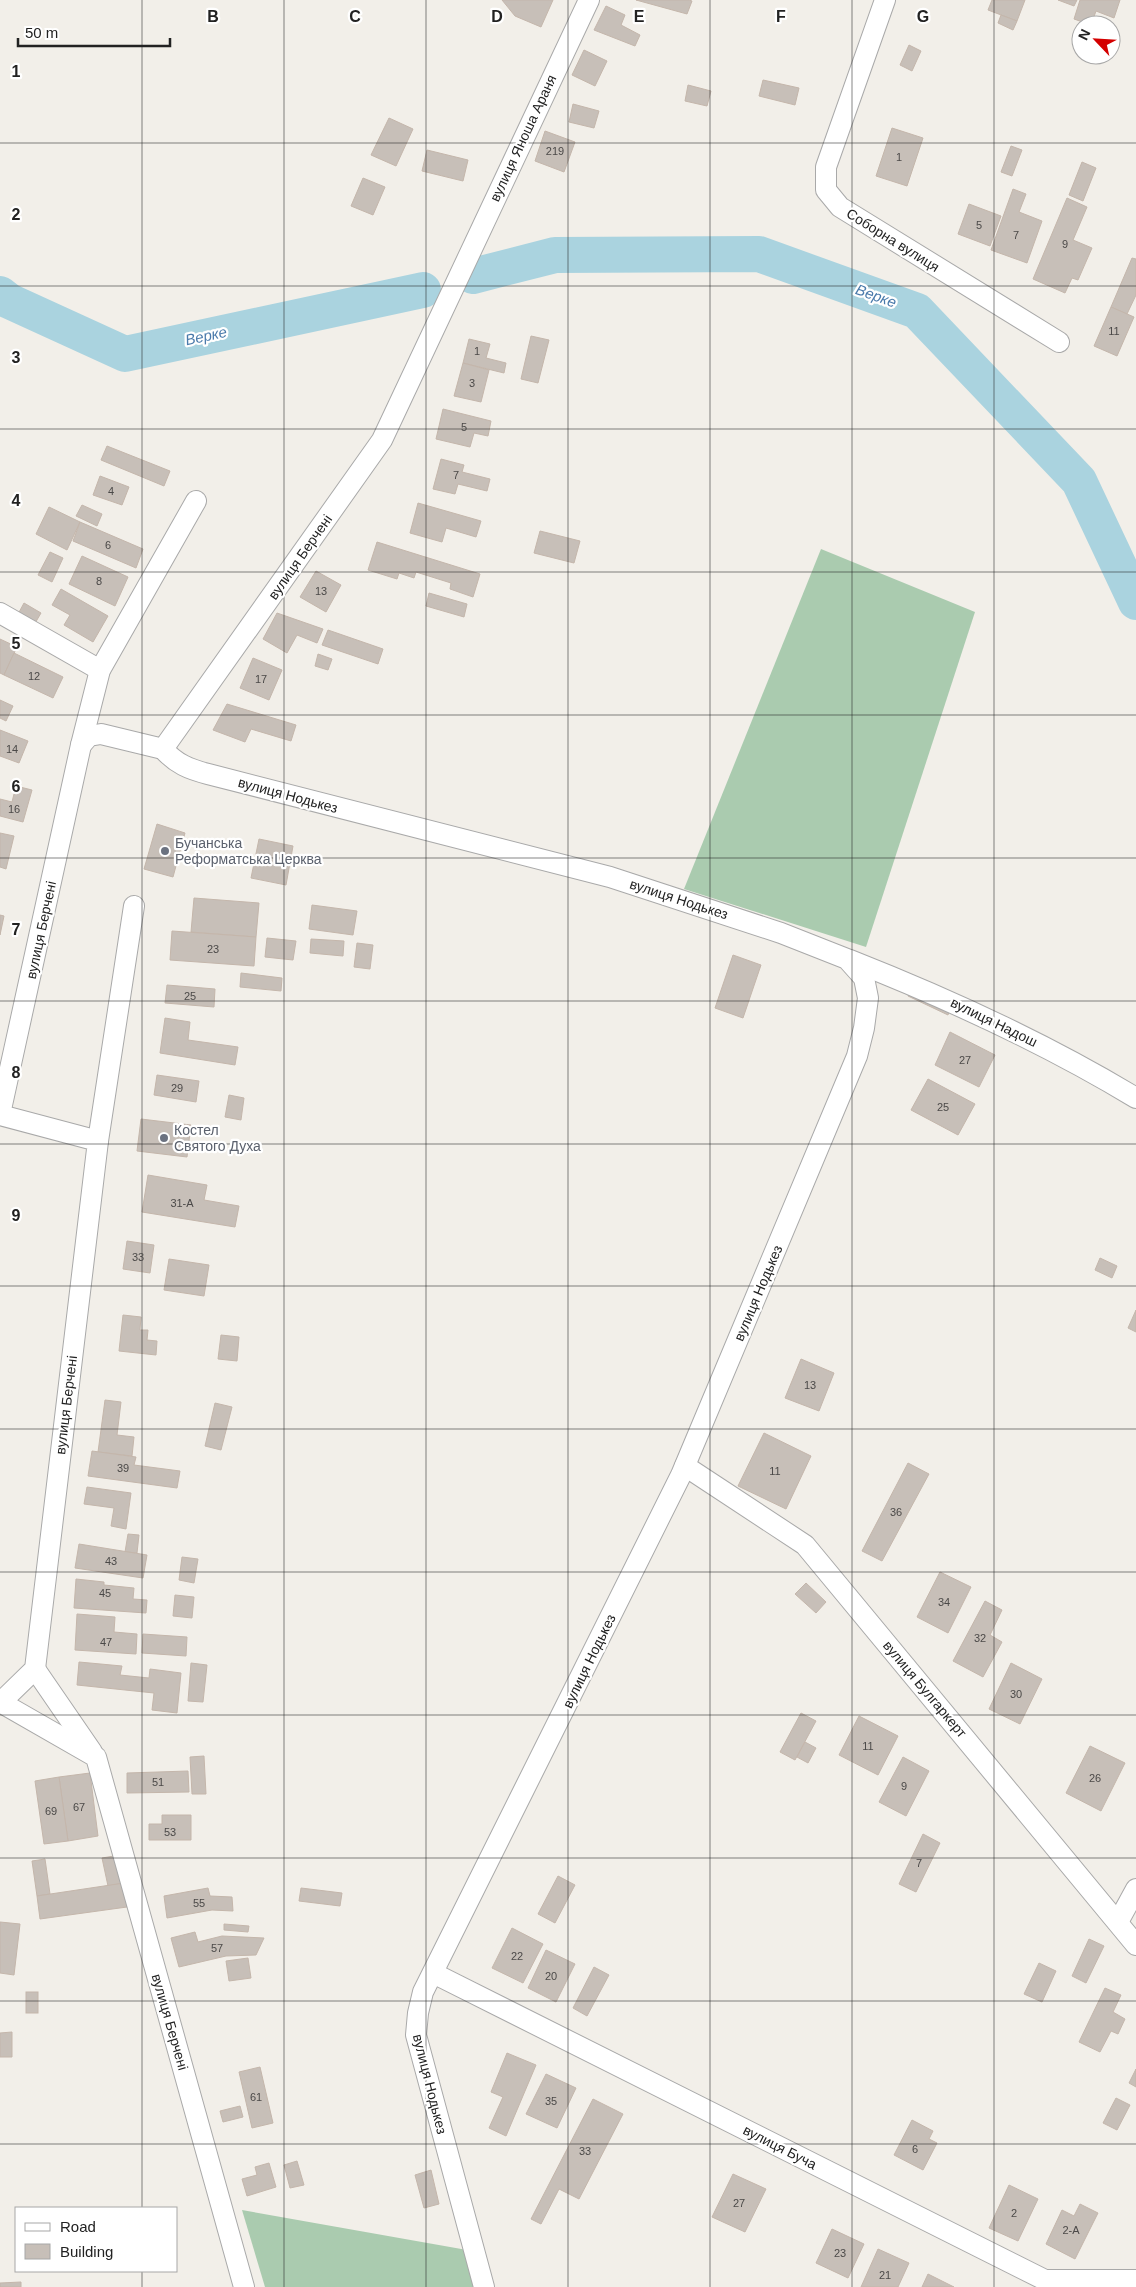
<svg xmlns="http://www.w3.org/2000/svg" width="1136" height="2287" font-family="Arial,sans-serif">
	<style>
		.cemetery { fill: #aacbaf }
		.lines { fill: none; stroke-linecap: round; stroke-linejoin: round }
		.river { stroke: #aad3df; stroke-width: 36 }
		.building { fill: #c7bfb8; stroke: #c4b6ab }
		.minor-casing { stroke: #a9a9a9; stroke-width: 22 }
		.minor { stroke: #fff; stroke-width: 20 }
		.grid { fill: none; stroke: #222; stroke-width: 1; stroke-opacity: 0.55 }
		.worship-dot { fill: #6b7280; stroke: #fff; stroke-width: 2 }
		.labels { text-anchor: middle; stroke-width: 4.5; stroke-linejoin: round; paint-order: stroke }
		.number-label { font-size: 11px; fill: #4b4948 }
		.street-label { font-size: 14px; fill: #222; stroke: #fff }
		.worship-label { font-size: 14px; fill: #5b616d; stroke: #fff; text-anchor: start }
		.water-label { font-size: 15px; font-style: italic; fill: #4a7aab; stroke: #fff }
		.grid-label { font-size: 16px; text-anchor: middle; font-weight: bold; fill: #222; stroke: #fff; stroke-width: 4.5; stroke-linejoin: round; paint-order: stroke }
	</style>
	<rect width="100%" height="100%" fill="#f2efe9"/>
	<g class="cemetery">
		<polygon points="821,549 975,612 866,947 684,889"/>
		<polygon points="242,2210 467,2250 477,2287 265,2287"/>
	</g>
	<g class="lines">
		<g class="river">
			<polyline points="473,276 555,255 759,254 917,311 1079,481 1136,602"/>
			<polyline points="0,294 9,301 125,354 423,290"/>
		</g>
	</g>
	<g class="building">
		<polygon points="502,0 553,0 541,27 515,16"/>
		<polygon points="636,0 689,0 692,1 687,14"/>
		<polygon points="992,0 1025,0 1017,21 988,10"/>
		<polygon points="1058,0 1077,0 1074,6"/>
		<polygon points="1080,0 1120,0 1114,18 1096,11 1091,25 1074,19"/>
		<polygon points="606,6 625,15 621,25 640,35 635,46 594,30"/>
		<polygon points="1001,15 1017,21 1013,30 998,23"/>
		<polygon points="909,45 921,51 912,71 900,65"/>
		<polygon points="584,50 607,61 595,86 572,75"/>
		<polygon points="763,80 799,88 795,105 759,96"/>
		<polygon points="688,85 711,91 707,106 685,101"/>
		<polygon points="573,104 599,111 594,128 569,122"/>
		<polygon points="389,118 413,129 396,166 371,155"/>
		<polygon points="892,128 923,138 907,186 876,176"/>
		<polygon points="545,131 575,142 564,172 535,161"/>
		<polygon points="1011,146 1022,150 1012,176 1001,172"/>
		<polygon points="427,150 468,160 463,181 422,171"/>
		<polygon points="1082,162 1096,168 1083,201 1069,195"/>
		<polygon points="363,178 385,187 373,215 351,206"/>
		<polygon points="1013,189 1026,194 1019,212 1042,221 1027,263 991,250"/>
		<polygon points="1067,198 1087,207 1073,240 1092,248 1078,280 1072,278 1065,293 1033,279"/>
		<polygon points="969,204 1001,216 990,246 958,234"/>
		<polygon points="1132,258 1136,259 1136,295 1127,314 1111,307"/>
		<polygon points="1111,307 1134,317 1117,356 1094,346"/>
		<polygon points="531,336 549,340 538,383 521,379"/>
		<polygon points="469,339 490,344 486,358 506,363 504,373 463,363"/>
		<polygon points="463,363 489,370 481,402 454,396"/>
		<polygon points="443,409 491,421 488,436 474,433 470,447 436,439"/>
		<polygon points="107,446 170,471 164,486 101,460"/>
		<polygon points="441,459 464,465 462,472 490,479 487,491 458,484 455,494 433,489"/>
		<polygon points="100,476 129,487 122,505 93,495"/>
		<polygon points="418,503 481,521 476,537 446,528 442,542 410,533"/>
		<polygon points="82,505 102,514 97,526 76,516"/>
		<polygon points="49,507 80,522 67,550 36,534"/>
		<polygon points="80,522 143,549 136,568 73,541"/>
		<polygon points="540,531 580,541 574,563 534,553"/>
		<polygon points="377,542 480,574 473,597 450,589 451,583 416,572 414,578 399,573 397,579 368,570"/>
		<polygon points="50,552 63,558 52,582 38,575"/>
		<polygon points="82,556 128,577 115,606 69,584"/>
		<polygon points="316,571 341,585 326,612 300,597"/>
		<polygon points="61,589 108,616 93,642 64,625 70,615 52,605"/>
		<polygon points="429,593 467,604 464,617 426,606"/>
		<polygon points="24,603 41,613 34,625 17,616"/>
		<polygon points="277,613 323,629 317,643 297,635 287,653 263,639"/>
		<polygon points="328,630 383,649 378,664 322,645"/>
		<polygon points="0,639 17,647 4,675 0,673"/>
		<polygon points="14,653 63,677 53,698 4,675"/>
		<polygon points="318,654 332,659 328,670 315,666"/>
		<polygon points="253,658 282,670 269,700 240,688"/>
		<polygon points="0,700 13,706 6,721 0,718"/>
		<polygon points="227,704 296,725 291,741 251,729 245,742 213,730"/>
		<polygon points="0,730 28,741 19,763 0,756"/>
		<polygon points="16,786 32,790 23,822 0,816 0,799 12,802"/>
		<polygon points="157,824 185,833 173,877 144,869"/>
		<polygon points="0,833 14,836 6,869 0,867"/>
		<polygon points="259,839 293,846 286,885 251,878"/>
		<polygon points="194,898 259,903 256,937 191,932"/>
		<polygon points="312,905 357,911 353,935 309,929"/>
		<polygon points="0,915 4,916 0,935"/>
		<polygon points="172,931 256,937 254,966 170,960"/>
		<polygon points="267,938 296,941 293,960 265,957"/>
		<polygon points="311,939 344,941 343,956 310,953"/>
		<polygon points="357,943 373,945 370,969 354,967"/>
		<polygon points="733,955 761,965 743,1018 715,1008"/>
		<polygon points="241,973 282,978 281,991 240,987"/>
		<polygon points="167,985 215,989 214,1007 165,1003"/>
		<polygon points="910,990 950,1009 948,1015 908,996"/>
		<polygon points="165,1018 190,1022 188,1040 238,1047 235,1065 160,1053"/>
		<polygon points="950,1032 995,1055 979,1087 935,1065"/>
		<polygon points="157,1075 199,1081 196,1102 154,1095"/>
		<polygon points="928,1079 975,1104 958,1135 911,1110"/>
		<polygon points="229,1095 244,1098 241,1120 225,1117"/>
		<polygon points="141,1119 191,1125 187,1157 137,1151"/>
		<polygon points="148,1175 207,1185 204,1200 239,1206 235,1227 142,1212"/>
		<polygon points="127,1241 154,1245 150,1273 123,1269"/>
		<polygon points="1100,1258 1117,1266 1112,1278 1095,1270"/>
		<polygon points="169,1259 209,1265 204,1296 164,1290"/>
		<polygon points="1136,1310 1136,1332 1128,1328"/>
		<polygon points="123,1315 141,1317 140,1330 148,1330 147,1340 157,1341 156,1355 119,1351"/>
		<polygon points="221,1335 239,1337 237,1361 218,1359"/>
		<polygon points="801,1359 834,1373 819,1411 785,1398"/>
		<polygon points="105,1400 121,1402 117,1435 134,1437 132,1456 98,1452"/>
		<polygon points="215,1403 232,1407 221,1450 205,1446"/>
		<polygon points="764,1433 811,1456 786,1509 738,1486"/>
		<polygon points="92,1451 136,1457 134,1465 180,1471 177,1488 88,1476"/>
		<polygon points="908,1463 929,1474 882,1561 862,1551"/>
		<polygon points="87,1487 131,1493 126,1529 111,1526 114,1508 84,1504"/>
		<polygon points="128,1534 139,1535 137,1553 125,1552"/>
		<polygon points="79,1544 147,1555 143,1578 75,1568"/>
		<polygon points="182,1557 198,1559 194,1583 179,1580"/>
		<polygon points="940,1572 971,1587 948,1633 917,1617"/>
		<polygon points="76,1579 104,1582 104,1585 134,1588 133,1599 147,1600 146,1613 74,1608"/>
		<polygon points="806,1583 826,1602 816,1613 795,1594"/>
		<polygon points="175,1595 194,1597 192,1618 173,1616"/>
		<polygon points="985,1601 1002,1610 990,1635 1002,1642 983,1677 953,1661"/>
		<polygon points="77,1614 115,1617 114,1632 137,1634 136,1654 75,1650"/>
		<polygon points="143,1634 187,1637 186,1656 142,1653"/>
		<polygon points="79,1662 122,1666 120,1675 149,1678 150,1669 181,1673 177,1713 152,1710 154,1693 77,1685"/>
		<polygon points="191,1663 207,1665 203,1702 188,1701"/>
		<polygon points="1011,1663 1042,1679 1020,1724 989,1709"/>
		<polygon points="801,1713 816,1721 795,1760 780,1752"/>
		<polygon points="859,1716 898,1736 878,1775 839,1755"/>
		<polygon points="805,1742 816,1748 808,1763 797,1757"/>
		<polygon points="1090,1746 1125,1763 1101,1811 1066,1793"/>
		<polygon points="204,1756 206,1794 192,1794 190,1757"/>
		<polygon points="903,1757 929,1771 906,1816 879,1802"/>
		<polygon points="188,1771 189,1792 127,1793 127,1773"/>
		<polygon points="90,1773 98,1836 68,1841 59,1777"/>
		<polygon points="59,1777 68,1841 44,1844 35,1781"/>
		<polygon points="162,1815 191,1815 191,1840 149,1840 149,1824 162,1824"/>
		<polygon points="923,1834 940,1843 916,1892 899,1884"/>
		<polygon points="114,1856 124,1883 108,1886 102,1858"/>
		<polygon points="45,1859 50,1894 37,1896 32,1861"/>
		<polygon points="558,1876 575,1885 555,1923 538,1914"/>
		<polygon points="124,1883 127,1907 40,1919 37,1896"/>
		<polygon points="208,1888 210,1896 232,1897 233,1911 212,1910 167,1918 164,1896"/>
		<polygon points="301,1888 342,1893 340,1906 299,1901"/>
		<polygon points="0,1922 20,1924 14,1975 0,1973"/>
		<polygon points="224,1924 249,1926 248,1932 224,1930"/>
		<polygon points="512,1928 543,1944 523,1983 492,1968"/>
		<polygon points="195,1932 198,1942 222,1936 264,1938 256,1955 226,1956 179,1967 171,1938"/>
		<polygon points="1089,1939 1104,1946 1086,1983 1072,1976"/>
		<polygon points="546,1950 575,1964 556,2002 528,1988"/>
		<polygon points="248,1958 251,1978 229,1981 226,1961"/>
		<polygon points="1039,1963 1056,1971 1042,2002 1024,1994"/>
		<polygon points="594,1967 609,1975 587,2016 573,2008"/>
		<polygon points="1105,1988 1121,1995 1113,2012 1125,2019 1118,2034 1111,2031 1100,2052 1079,2042"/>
		<rect x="26" y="1992" width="12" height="21"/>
		<polygon points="12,2032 12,2057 0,2057 0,2033"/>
		<polygon points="507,2053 536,2065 506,2136 489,2128 503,2097 491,2092"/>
		<polygon points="260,2067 273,2123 252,2128 239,2072"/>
		<polygon points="1136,2069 1136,2087 1129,2083"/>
		<polygon points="546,2074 576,2088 557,2128 526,2114"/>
		<polygon points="1116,2098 1130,2105 1117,2130 1103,2123"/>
		<polygon points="593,2099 623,2114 579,2199 559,2189 541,2224 531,2219"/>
		<polygon points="240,2106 243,2117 223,2122 220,2111"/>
		<polygon points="912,2120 933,2131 929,2139 937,2143 923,2170 894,2155"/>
		<polygon points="297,2161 304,2185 290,2188 284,2165"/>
		<polygon points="269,2163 276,2187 247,2196 242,2179 257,2175 255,2167"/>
		<polygon points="431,2170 439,2204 424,2208 415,2175"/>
		<polygon points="733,2174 766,2189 745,2232 712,2217"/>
		<polygon points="1009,2185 1038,2199 1018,2241 989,2228"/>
		<polygon points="1080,2204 1098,2213 1075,2259 1046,2244 1062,2210 1074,2216"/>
		<polygon points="832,2229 864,2244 848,2278 816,2263"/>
		<polygon points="878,2249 909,2263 898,2287 861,2287"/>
		<polygon points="928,2274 954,2287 922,2287"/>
		<polygon points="21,2282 21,2287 0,2287 0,2283"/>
	</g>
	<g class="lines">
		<g class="minor-casing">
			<g id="minor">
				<polyline points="885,0 826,167 826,190 840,207 1059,342"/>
				<polyline points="0,613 100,670"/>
				<polyline points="81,745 89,736 101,734 163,749 382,440 589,0"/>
				<path d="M163,749C176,764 189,769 208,774L610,877L781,933L847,959L864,978L868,998L864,1028L857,1056L681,1475L423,1992L418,2013L416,2035L484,2287"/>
				<path d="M850,960C949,999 1045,1043 1136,1098"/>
				<polyline points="0,1114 81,745 100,670 196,501"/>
				<polyline points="0,1115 98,1141 35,1669 1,1702"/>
				<polyline points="98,1141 134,906"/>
				<polyline points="685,1466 805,1545 1136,1945"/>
				<polyline points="35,1669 92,1752"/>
				<polyline points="0,1702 96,1757 244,2287"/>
				<polyline points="1118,1922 1136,1889"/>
				<polyline points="433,1973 1045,2280 1136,2280"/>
			</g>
		</g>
		<use href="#minor" class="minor"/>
	</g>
	<path class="grid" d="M142,0V2208M284,0V2287M426,0V2287M568,0V2287M710,0V2287M852,0V2287M994,0V2287M0,143H1136M0,286H1136M0,429H1136M0,572H1136M0,715H1136M0,858H1136M0,1001H1136M0,1144H1136M0,1286H1136M0,1429H1136M0,1572H1136M0,1715H1136M0,1858H1136M0,2001H1136M0,2144H1136M142,2271V2287"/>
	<g class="worship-dot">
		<circle cx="165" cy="851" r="5"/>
		<circle cx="164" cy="1138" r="5"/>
	</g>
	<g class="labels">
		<g class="number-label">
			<text x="555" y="155">219</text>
			<text x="899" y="161">1</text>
			<text x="979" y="229">5</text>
			<text x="1016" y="239">7</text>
			<text x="1065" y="248">9</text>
			<text x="1114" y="335">11</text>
			<text x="477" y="355">1</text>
			<text x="472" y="387">3</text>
			<text x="464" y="431">5</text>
			<text x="456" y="479">7</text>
			<text x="111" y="495">4</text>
			<text x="108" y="549">6</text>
			<text x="99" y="585">8</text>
			<text x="321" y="595">13</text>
			<text x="34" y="680">12</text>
			<text x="261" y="683">17</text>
			<text x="12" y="753">14</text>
			<text x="14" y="813">16</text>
			<text x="213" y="953">23</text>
			<text x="190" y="1000">25</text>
			<text x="965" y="1064">27</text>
			<text x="177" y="1092">29</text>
			<text x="943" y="1111">25</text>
			<text x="182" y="1207">31-А</text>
			<text x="138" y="1261">33</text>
			<text x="810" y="1389">13</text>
			<text x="123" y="1472">39</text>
			<text x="775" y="1475">11</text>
			<text x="896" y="1516">36</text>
			<text x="111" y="1565">43</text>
			<text x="105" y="1597">45</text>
			<text x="944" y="1606">34</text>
			<text x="980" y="1642">32</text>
			<text x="106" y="1646">47</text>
			<text x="1016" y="1698">30</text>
			<text x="868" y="1750">11</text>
			<text x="1095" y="1782">26</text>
			<text x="158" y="1786">51</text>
			<text x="904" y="1790">9</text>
			<text x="79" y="1811">67</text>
			<text x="51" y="1815">69</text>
			<text x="170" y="1836">53</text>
			<text x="919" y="1867">7</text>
			<text x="199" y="1907">55</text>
			<text x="217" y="1952">57</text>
			<text x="517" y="1960">22</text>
			<text x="551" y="1980">20</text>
			<text x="256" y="2101">61</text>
			<text x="551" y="2105">35</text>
			<text x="915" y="2153">6</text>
			<text x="585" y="2155">33</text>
			<text x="739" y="2207">27</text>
			<text x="1014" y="2217">2</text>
			<text x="1071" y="2234">2-А</text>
			<text x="840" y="2257">23</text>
			<text x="885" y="2279">21</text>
		</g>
		<g class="street-label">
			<text transform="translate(523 138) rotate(-65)" y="5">вулиця Яноша Араня</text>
			<text transform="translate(893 240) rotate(32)" y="5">Соборна вулиця</text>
			<text transform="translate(300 557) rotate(-55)" y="5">вулиця Берчені</text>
			<text transform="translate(288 795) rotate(15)" y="5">вулиця Нодькез</text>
			<text transform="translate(679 899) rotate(18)" y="5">вулиця Нодькез</text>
			<text transform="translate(41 930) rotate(-78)" y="5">вулиця Берчені</text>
			<text transform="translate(994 1022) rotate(26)" y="5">вулиця Надош</text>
			<text transform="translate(758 1293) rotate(-67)" y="5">вулиця Нодькез</text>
			<text transform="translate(66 1405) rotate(-83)" y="5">вулиця Берчені</text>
			<text transform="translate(589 1661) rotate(-64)" y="5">вулиця Нодькез</text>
			<text transform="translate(925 1689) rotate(50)" y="5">вулиця Булгаркерт</text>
			<text transform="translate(170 2022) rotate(74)" y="5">вулиця Берчені</text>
			<text transform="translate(430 2084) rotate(76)" y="5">вулиця Нодькез</text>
			<text transform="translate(780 2147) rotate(27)" y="5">вулиця Буча</text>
		</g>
		<g class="worship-label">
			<text x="175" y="848">Бучанська<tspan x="175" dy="16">Реформатська Церква</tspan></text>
			<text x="174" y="1135">Костел<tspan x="174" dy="16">Святого Духа</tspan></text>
		</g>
		<g class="water-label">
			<text transform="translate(876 296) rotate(20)" y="5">Верке</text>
			<text transform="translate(206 336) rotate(-12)" y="5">Верке</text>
		</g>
	</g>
	<g class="grid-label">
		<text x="213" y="22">B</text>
		<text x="355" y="22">C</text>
		<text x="497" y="22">D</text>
		<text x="639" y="22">E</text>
		<text x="781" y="22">F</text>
		<text x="923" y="22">G</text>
		<text x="16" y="77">1</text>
		<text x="16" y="220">2</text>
		<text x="16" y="363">3</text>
		<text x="16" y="506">4</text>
		<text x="16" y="649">5</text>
		<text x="16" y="792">6</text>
		<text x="16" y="935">7</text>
		<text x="16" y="1078">8</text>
		<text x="16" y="1221">9</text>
	</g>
	<rect x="15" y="2207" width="162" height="65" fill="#ffffff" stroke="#a7a7a7"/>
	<rect x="25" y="2223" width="25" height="8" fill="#ffffff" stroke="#a7a7a7"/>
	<text x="60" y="2232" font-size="15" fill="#222222">Road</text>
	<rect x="25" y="2244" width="25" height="15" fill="#c7bfb8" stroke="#a7a7a7"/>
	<text x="60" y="2257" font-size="15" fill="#222222">Building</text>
	<g transform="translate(1096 40) rotate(295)"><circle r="24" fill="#ffffff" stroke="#a7a7a7"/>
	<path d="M0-4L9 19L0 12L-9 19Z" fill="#d40000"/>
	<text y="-8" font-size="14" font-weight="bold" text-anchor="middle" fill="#222222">N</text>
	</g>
	<path d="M18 38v8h152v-8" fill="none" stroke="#222222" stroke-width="2.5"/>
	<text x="25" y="38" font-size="15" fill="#222222" stroke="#ffffff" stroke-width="4" paint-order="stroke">50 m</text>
</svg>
